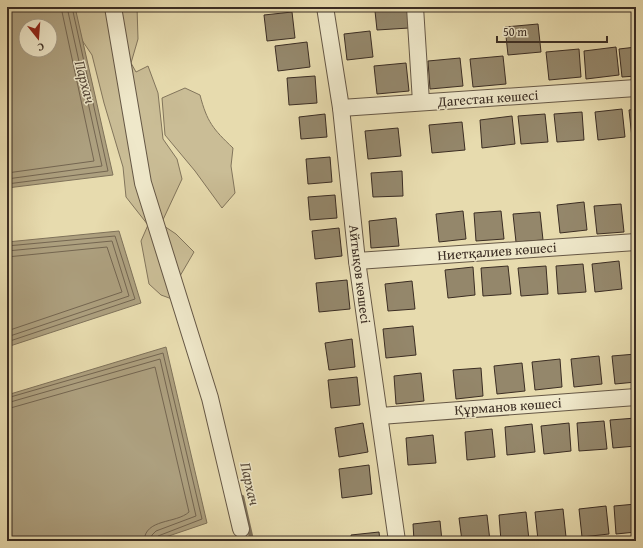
<svg xmlns="http://www.w3.org/2000/svg" width="643" height="548" font-family="'Gentium Book Plus',serif">
	<style>
		.green { fill: #cabd96; stroke: #82755c }
		.water { fill: #ada07f; stroke: #7f725a; fill-rule: evenodd }
		.lines { fill: none; stroke-linecap: round; stroke-linejoin: round }
		.shore { stroke: #746651; stroke-width: 1 }
		.stream { stroke: #7f725a; stroke-width: 4.5 }
		.building { fill: #94876b; stroke: #3b2d23 }
		.minor-casing { stroke: #665846; stroke-width: 18 }
		.minor { stroke: #efe8ca; stroke-width: 16 }
		.labels { text-anchor: middle; stroke-width: 3; stroke-linejoin: round; paint-order: stroke }
		.street-label { font-size: 14px; fill: #3b2d23; stroke: #efe8ca }
		.water-label { font-size: 15px; font-style: italic; fill: #584a3a; stroke: #efe8ca }
	</style>
	<rect width="100%" height="100%" fill="#e7dbae"/>
	<filter id="stains"><feTurbulence type="fractalNoise" baseFrequency=".005" numOctaves="4"/><feColorMatrix values="0 0 0 0 .2 0 0 0 0 .09 0 0 0 0 .02 0 0 0 .5 -.17"/></filter>
	<radialGradient id="worn" r=".72"><stop offset=".6" stop-color="#630" stop-opacity="0"/><stop offset="1" stop-color="#630" stop-opacity=".3"/></radialGradient>
	<g class="green">
		<polygon points="65,7 137,7 138,39 131,63 136,72 148,66 158,93 163,139 177,159 182,179 161,224 176,234 194,252 180,276 172,299 161,295 149,284 141,241 148,225 126,197 123,167 104,103 92,55 69,21"/>
		<path d="M185,88L200,95C207,122 213,129 233,148L231,166L235,193L222,208L195,171L165,135L162,98Z"/>
	</g>
	<g class="water">
		<path d="M7,7H75L113,175L7,188ZM26,26H50V50H26Z"/>
		<polygon points="119,231 141,303 7,347 7,242"/>
		<polygon points="166,347 207,523 154,541 7,541 7,395"/>
	</g>
	<g class="lines">
		<g class="shore">
			<polyline points="7,173 94,161 61,7"/>
			<polyline points="7,179 102,166 67,7"/>
			<polyline points="7,184 108,171 72,7"/>
			<polyline points="7,246 115,236 135,299 7,342"/>
			<polyline points="7,251 112,241 129,296 7,337"/>
			<polyline points="7,257 107,247 122,292 7,331"/>
			<polyline points="7,398 163,353 202,519 158,536 155,541"/>
			<polyline points="7,403 160,359 196,516 156,531 152,535 150,541"/>
			<path d="M7,409L155,367L189,512C176,524 145,518 144,541"/>
		</g>
		<polyline class="stream" points="242,497 252,541"/>
	</g>
	<g class="building">
		<polygon points="408,9 409,28 377,30 375,11"/>
		<polygon points="292,12 295,38 267,41 264,15"/>
		<polygon points="538,24 541,52 508,55 505,27"/>
		<polygon points="370,31 373,57 347,60 344,34"/>
		<polygon points="307,42 310,67 278,71 275,46"/>
		<polygon points="616,47 619,75 586,79 584,51"/>
		<polygon points="636,47 636,76 622,77 619,49"/>
		<polygon points="579,49 581,77 549,80 546,52"/>
		<polygon points="503,56 506,84 473,87 470,59"/>
		<polygon points="460,58 463,86 430,89 428,61"/>
		<polygon points="406,63 409,91 377,94 374,66"/>
		<polygon points="315,76 317,103 289,105 287,78"/>
		<polygon points="622,109 625,137 598,140 595,112"/>
		<polygon points="636,109 636,138 632,138 629,110"/>
		<polygon points="582,112 584,140 557,142 554,114"/>
		<polygon points="325,114 327,137 301,139 299,117"/>
		<polygon points="545,114 548,142 521,144 518,116"/>
		<polygon points="512,116 515,144 482,148 480,120"/>
		<polygon points="462,122 465,150 432,153 429,125"/>
		<polygon points="398,128 401,156 368,159 365,131"/>
		<polygon points="330,157 332,182 308,184 306,159"/>
		<polygon points="402,171 403,196 373,197 371,173"/>
		<polygon points="335,195 337,218 310,220 308,197"/>
		<polygon points="584,202 587,230 560,233 557,205"/>
		<polygon points="621,204 624,232 597,234 594,206"/>
		<polygon points="463,211 466,239 439,242 436,214"/>
		<polygon points="501,211 504,239 476,241 474,213"/>
		<polygon points="540,212 543,240 516,242 513,214"/>
		<polygon points="396,218 399,246 371,248 369,221"/>
		<polygon points="339,228 342,256 315,259 312,231"/>
		<polygon points="619,261 622,289 595,292 592,264"/>
		<polygon points="583,264 586,292 558,294 556,266"/>
		<polygon points="508,266 511,294 483,296 481,268"/>
		<polygon points="546,266 548,294 521,296 518,268"/>
		<polygon points="473,267 475,295 448,298 445,270"/>
		<polygon points="347,280 350,309 319,312 316,283"/>
		<polygon points="412,281 415,309 388,311 385,284"/>
		<polygon points="413,326 416,355 386,358 383,329"/>
		<polygon points="352,339 355,367 329,370 325,343"/>
		<polygon points="636,354 636,382 615,384 612,356"/>
		<polygon points="599,356 602,384 574,387 571,359"/>
		<polygon points="560,359 562,387 535,390 532,362"/>
		<polygon points="522,363 525,391 497,394 494,366"/>
		<polygon points="481,368 483,396 456,399 453,370"/>
		<polygon points="421,373 424,401 396,404 394,376"/>
		<polygon points="357,377 360,405 331,408 328,380"/>
		<polygon points="636,418 636,446 613,448 610,420"/>
		<polygon points="604,421 607,449 579,451 577,423"/>
		<polygon points="363,423 368,452 339,457 335,428"/>
		<polygon points="569,423 571,451 544,454 541,426"/>
		<polygon points="532,424 535,452 507,455 505,427"/>
		<polygon points="492,429 495,457 467,460 465,432"/>
		<polygon points="433,435 436,463 408,465 406,438"/>
		<polygon points="369,465 372,494 342,498 339,469"/>
		<polygon points="636,504 636,532 616,534 614,506"/>
		<polygon points="606,506 609,534 582,537 579,509"/>
		<polygon points="563,509 566,537 538,540 535,512"/>
		<polygon points="526,512 529,540 501,541 499,515"/>
		<polygon points="487,515 490,541 462,541 459,518"/>
		<polygon points="440,521 442,541 414,541 413,524"/>
		<polygon points="379,532 380,541 352,541 351,535"/>
	</g>
	<g class="lines">
		<g class="minor-casing">
			<g id="minor">
				<polyline points="113,7 143,183 210,398 241,529"/>
				<polyline points="325,7 341,108 357,261 397,541"/>
				<polyline points="415,7 421,102"/>
				<polyline points="341,108 636,88"/>
				<polyline points="357,261 636,242"/>
				<polyline points="380,416 636,397"/>
			</g>
		</g>
		<use href="#minor" class="minor"/>
	</g>
	<g class="labels">
		<g class="street-label">
			<text transform="translate(488 98) rotate(-4)" y="5">Дагестан көшесі</text>
			<text transform="translate(497 251) rotate(-4)" y="5">Ниетқалиев көшесі</text>
			<text transform="translate(360 274) rotate(83)" y="5">Айтықов көшесі</text>
			<text transform="translate(508 406) rotate(-4)" y="5">Құрманов көшесі</text>
		</g>
		<g class="water-label">
			<text transform="translate(85 82) rotate(75)" y="5">Пархач</text>
			<text transform="translate(250 484) rotate(77)" y="5">Пархач</text>
		</g>
	</g>
	<rect width="643" height="548" fill="none" stroke="#e7dbae" stroke-width="24"/>
	<rect x="8" y="8" width="627" height="532" fill="none" stroke="#3b2d23" stroke-width="2"/>
	<rect x="12" y="12" width="619" height="524" fill="none" stroke="#3b2d23"/>
	<g transform="translate(38 38) rotate(163)"><circle r="19" fill="#efe8ca" stroke="#a79d87"/>
	<path d="M0-3L7 15L0 10L-7 15Z" fill="#8f2418"/>
	<text y="-6" font-size="11" font-weight="bold" text-anchor="middle" fill="#3b2d23">С</text>
	</g>
	<path d="M497 36v6h110v-6" fill="none" stroke="#3b2d23" stroke-width="2"/>
	<text x="503" y="36" font-size="12" fill="#3b2d23" stroke="#efe8ca" stroke-width="3" paint-order="stroke">50 m</text>
	<rect width="100%" height="100%" filter="url(#stains)"/>
	<rect width="100%" height="100%" fill="url(#worn)"/>
</svg>
